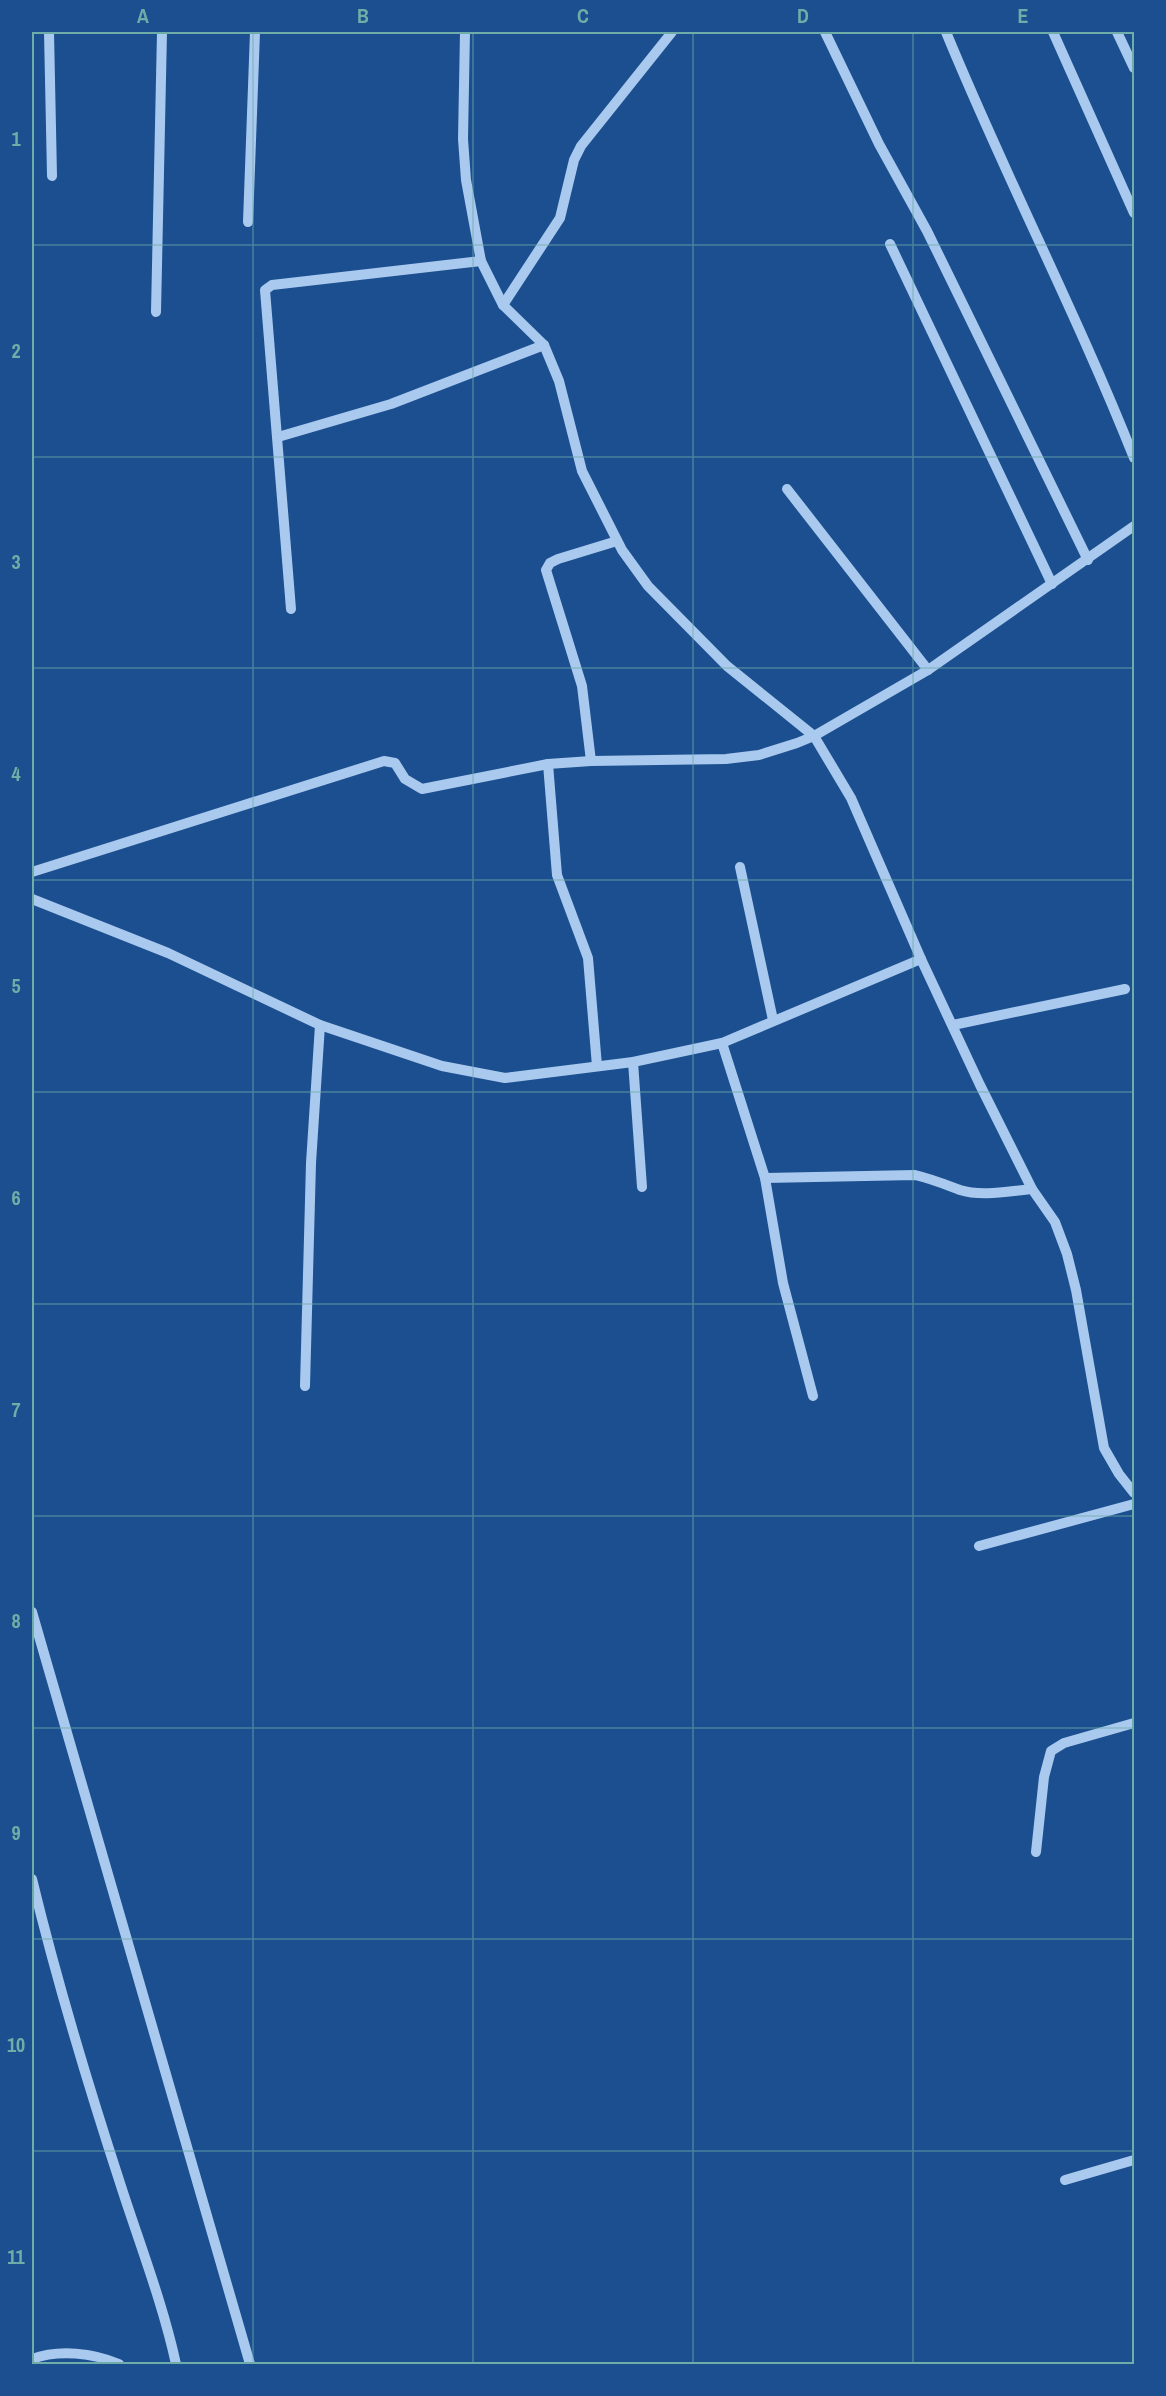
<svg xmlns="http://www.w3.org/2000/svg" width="1166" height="2396" font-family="'Archivo Narrow',sans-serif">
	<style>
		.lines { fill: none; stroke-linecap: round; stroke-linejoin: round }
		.minor { stroke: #a9c9ee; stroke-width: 10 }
		.grid { fill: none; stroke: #6fada8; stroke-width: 1.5; stroke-opacity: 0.55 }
		.neatline { fill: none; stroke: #6fada8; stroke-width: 2 }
		.grid-label { font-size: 20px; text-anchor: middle; font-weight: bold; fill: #6fada8 }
	</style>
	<rect width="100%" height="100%" fill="#1b4f8f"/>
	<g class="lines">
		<g class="minor">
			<polyline points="49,32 52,176"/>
			<polyline points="465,32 463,139 466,180 481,261 503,305 544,345 559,381 582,471 622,550 648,586 727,666 814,736 851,798 921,959 980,1085 1032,1189 1055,1222 1067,1254 1076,1290 1104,1448 1119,1474 1134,1493"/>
			<polyline points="825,32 879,144 927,231 1088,560"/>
			<path d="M946,32C1005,176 1077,314 1134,458"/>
			<polyline points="1053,32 1134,213"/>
			<polyline points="1117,32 1134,68"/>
			<polyline points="248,222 255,32"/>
			<polyline points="890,244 1052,584"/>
			<polyline points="503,305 560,218 574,160 581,146 672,32"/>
			<polyline points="156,312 162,32"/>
			<polyline points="278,437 391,404 544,345"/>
			<polyline points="787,489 928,670"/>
			<polyline points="291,609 265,290 272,285 481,261"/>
			<polyline points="591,761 582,686 546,570 550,563 558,559 617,541"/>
			<polyline points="548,764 557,875 588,958 597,1066"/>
			<polyline points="740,867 773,1020"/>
			<polyline points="32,872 384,761 395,763 405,779 422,789 548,764 591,761 726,759 759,755 797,743 814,736 928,670 1134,526"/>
			<polyline points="32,899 168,953 320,1025 442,1066 505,1078 633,1062 722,1043 921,959"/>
			<polyline points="953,1025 1125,989"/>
			<polyline points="722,1043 765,1178 783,1283 813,1396"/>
			<polyline points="633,1062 642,1187"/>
			<path d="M765,1178L915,1175C932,1179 944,1184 960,1190C982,1197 1009,1191 1032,1189"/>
			<polyline points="305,1386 311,1163 320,1025"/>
			<polyline points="979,1546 1134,1504"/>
			<polyline points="32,1612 250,2364"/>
			<polyline points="1036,1852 1044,1777 1051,1751 1064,1743 1134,1723"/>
			<path d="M32,1879C57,1982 88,2085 121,2186C140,2245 163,2304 176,2364"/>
			<polyline points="1065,2180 1134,2160"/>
			<path d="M32,2359C59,2349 93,2353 119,2364"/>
		</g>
	</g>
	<path class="grid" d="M253,32V2364M473,32V2364M693,32V2364M913,32V2364M32,245H1134M32,457H1134M32,668H1134M32,880H1134M32,1092H1134M32,1304H1134M32,1516H1134M32,1728H1134M32,1939H1134M32,2151H1134"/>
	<rect width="1166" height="2396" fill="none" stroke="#1b4f8f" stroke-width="66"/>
	<rect x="33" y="33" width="1100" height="2330" class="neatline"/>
	<g class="grid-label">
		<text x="143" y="23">A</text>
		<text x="363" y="23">B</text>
		<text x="583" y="23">C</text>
		<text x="803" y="23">D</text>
		<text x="1023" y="23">E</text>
		<text x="16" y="146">1</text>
		<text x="16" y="358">2</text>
		<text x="16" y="569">3</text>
		<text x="16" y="781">4</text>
		<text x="16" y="993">5</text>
		<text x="16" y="1205">6</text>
		<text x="16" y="1417">7</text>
		<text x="16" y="1628">8</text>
		<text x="16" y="1840">9</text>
		<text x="16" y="2052">10</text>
		<text x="16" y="2264">11</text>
	</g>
</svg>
